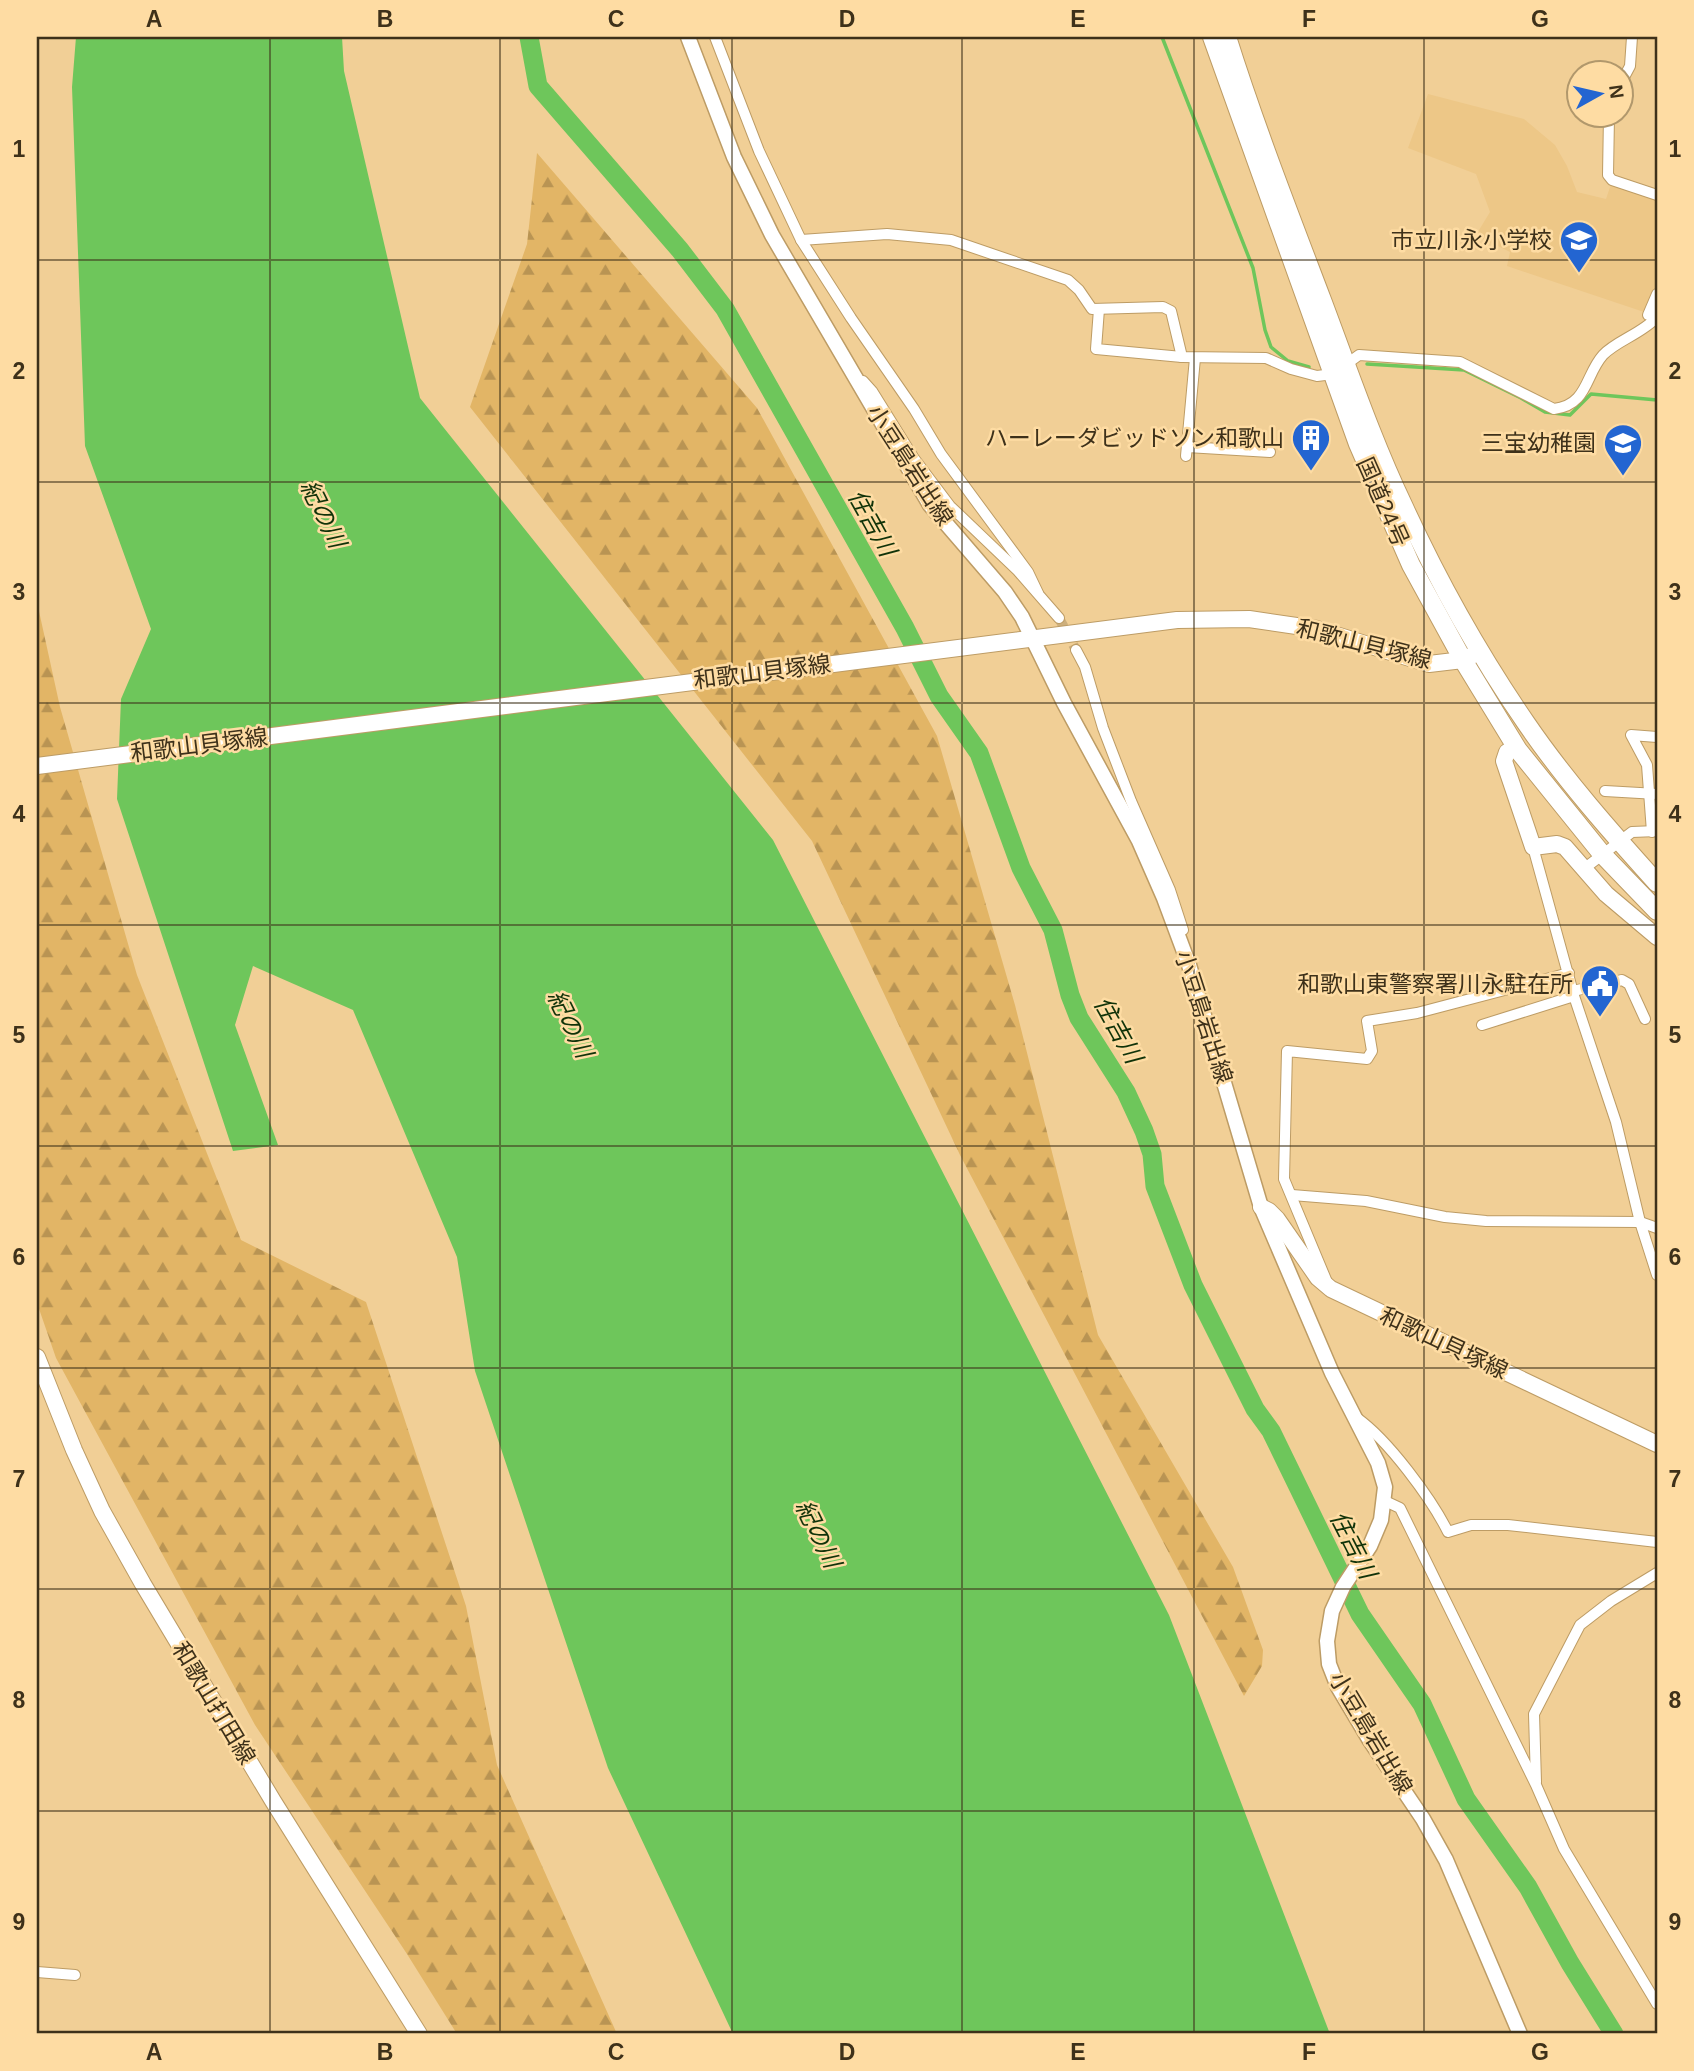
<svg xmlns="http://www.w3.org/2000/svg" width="1694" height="2071" font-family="Arial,'Noto Sans JP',sans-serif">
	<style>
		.built { fill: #edc787 }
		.forest { fill: url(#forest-firs) }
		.water { fill: #6ec65b }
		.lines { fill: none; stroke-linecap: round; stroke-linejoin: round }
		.stream { stroke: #6ec65b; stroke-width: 3.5 }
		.river { stroke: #6ec65b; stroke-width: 19 }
		.street-tunnel { stroke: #cdaf7d; stroke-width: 10; stroke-dasharray: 10 5; stroke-linecap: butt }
		.street-casing { stroke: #bd9c65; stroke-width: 12 }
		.secondary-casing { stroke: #bd9c65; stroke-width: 17 }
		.primary-casing { stroke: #bd9c65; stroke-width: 18 }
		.highway-casing { stroke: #bd9c65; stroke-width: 20 }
		.street { stroke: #fff; stroke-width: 10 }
		.secondary { stroke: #fff; stroke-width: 14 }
		.primary { stroke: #fff; stroke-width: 16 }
		.highway { stroke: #fff; stroke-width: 18 }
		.grid { fill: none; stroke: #3e311a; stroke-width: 2; stroke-opacity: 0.55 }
		.labels { text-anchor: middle; stroke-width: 5; stroke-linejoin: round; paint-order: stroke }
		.poi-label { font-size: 23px; fill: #3e311a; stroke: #fedca3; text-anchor: end }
		.street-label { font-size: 23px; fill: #3e311a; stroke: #fedca3 }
		.water-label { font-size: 24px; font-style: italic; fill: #113309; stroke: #fedca3 }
		.neatline { fill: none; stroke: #3e311a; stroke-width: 2.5 }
		.grid-label { font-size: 23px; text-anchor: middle; font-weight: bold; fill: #3e311a }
	</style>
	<defs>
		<pattern id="forest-firs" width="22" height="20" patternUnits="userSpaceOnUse" patternTransform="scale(1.75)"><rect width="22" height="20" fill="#e2b566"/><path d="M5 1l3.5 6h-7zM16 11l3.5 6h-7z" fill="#b99453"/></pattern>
	</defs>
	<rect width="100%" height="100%" fill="#f1cf96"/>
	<polygon class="built" points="1428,94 1524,119 1555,145 1567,166 1577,192 1606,199 1611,184 1657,198 1657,285 1644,312 1507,266 1510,252 1476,235 1490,212 1476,174 1408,148"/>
	<g class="forest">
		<polygon points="537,153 757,408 937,736 1015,1005 1098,1335 1233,1567 1263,1650 1262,1666 1244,1696 960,1155 812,841 470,407 527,244"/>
		<polygon points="37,602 60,707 137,975 241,1240 366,1302 466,1606 497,1765 617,2034 457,2034 407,1954 255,1725 56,1358 37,1303"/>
	</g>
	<polygon class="water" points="76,37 342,37 344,71 420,398 773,840 1169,1615 1330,2034 733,2034 608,1768 475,1371 457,1257 353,1010 253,966 235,1025 278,1145 233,1151 117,799 121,699 151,629 85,446 72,87"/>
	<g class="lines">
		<g class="stream">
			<polyline points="1162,37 1253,268 1265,330 1271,347 1288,361 1309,367"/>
			<polyline points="1367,364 1464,370 1521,398 1545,412 1570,415 1591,394 1657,400"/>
		</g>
		<polyline class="river" points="529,37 538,86 680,250 725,309 905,628 939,696 979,753 1021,868 1053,930 1070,995 1079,1018 1126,1092 1144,1131 1152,1154 1155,1186 1193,1285 1255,1409 1271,1431 1360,1614 1422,1704 1466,1799 1528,1887 1570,1963 1614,2034"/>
		<polyline class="street-tunnel" points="1059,618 1076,650"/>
		<g class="street-casing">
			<g id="street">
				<polyline points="715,37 759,151 801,240 851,318 914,409 941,454 1028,572 1038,593"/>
				<polyline points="1620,85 1630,66 1632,37"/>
				<polyline points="1609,116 1608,175 1612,180 1657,195"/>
				<path d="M801,240L887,234L951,240L1068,280L1079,290L1092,309L1163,307L1171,311L1182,357L1266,358L1291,369L1317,376L1333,374L1359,355L1460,362L1554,409C1588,405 1585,375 1603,355C1616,341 1643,333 1657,317"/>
				<polyline points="1657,294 1648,315 1657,316"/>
				<polyline points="1099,309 1096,349 1182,357"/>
				<polyline points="863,381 872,391 913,457 950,506 1018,571 1059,618"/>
				<polyline points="1187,447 1270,452"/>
				<polyline points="1186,456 1195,358"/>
				<polyline points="1076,650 1085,667 1103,728 1131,801 1170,890 1183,930"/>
				<polyline points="1605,791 1657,794"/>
				<polyline points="1652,832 1647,765 1631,735 1657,737"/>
				<polyline points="1533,847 1574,996 1616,1122 1640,1222 1657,1275"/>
				<polyline points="1585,868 1632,832 1657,831"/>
				<polyline points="1573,991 1622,980 1629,984 1645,1019"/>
				<polyline points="1482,1025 1574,996"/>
				<polyline points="1292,1195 1366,1201 1445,1217 1486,1221 1640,1222 1657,1228"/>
				<polyline points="1327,1282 1284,1179 1287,1051 1367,1059 1372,1051 1367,1021 1417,1013 1569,973"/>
				<path d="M1357,1418C1388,1440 1431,1498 1448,1532L1471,1525H1508L1657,1542"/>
				<polyline points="1385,1501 1400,1508 1536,1785 1564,1849 1657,2004"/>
				<polyline points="1536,1782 1534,1714 1580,1625 1611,1601 1657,1573"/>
				<polyline points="37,1972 75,1975"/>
			</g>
		</g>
		<g class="secondary-casing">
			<polyline id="secondary" points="688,37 734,157 772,235 930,505 1005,592 1022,617 1064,703 1139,841 1164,898 1189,965 1261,1207 1332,1373 1378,1463 1385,1487 1381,1520 1370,1546 1343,1587 1332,1611 1327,1641 1329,1664 1338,1687 1369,1739 1423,1819 1446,1860 1520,2034"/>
		</g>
		<g class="primary-casing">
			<g id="primary">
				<polyline points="1516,747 1507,752 1504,761 1533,847 1557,844 1565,847 1606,894 1657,937"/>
				<polyline points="37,766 1177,620 1249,619 1317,629 1429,664 1463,660 1473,655"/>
				<polyline points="1261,1207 1269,1211 1277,1219 1318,1278 1331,1289 1657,1444"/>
				<polyline points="37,1357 74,1450 102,1511 143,1584 273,1801 419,2034"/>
			</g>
		</g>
		<g class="highway-casing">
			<g id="highway">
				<polyline points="1212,37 1358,444 1411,565 1463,660 1518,750 1602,854 1657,911"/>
				<path d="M1227,37C1255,126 1289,213 1322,300C1348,369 1372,440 1404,507C1438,581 1480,656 1526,723C1565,780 1611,832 1657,883"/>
			</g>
		</g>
		<use href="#street" class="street"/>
		<use href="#secondary" class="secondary"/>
		<use href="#primary" class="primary"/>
		<use href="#highway" class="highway"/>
	</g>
	<path class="grid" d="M270,37V2034M500,37V2034M732,37V2034M962,37V2034M1194,37V2034M1424,37V2034M37,260H1657M37,482H1657M37,703H1657M37,925H1657M37,1146H1657M37,1368H1657M37,1589H1657M37,1811H1657"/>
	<defs>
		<g id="school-pin" transform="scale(2.0125)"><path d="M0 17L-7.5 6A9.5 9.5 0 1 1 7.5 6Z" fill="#2365d1" stroke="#fedca3"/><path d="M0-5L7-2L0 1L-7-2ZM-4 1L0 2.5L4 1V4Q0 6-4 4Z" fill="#fff"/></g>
		<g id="building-pin" transform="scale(2.0125)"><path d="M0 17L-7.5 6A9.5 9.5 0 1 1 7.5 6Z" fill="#2365d1" stroke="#fedca3"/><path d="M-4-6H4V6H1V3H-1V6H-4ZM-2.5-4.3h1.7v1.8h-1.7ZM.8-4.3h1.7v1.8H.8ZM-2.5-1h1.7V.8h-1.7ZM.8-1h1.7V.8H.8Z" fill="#fff"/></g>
		<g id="civic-pin" transform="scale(2.0125)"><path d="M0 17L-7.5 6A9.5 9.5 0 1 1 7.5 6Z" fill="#2365d1" stroke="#fedca3"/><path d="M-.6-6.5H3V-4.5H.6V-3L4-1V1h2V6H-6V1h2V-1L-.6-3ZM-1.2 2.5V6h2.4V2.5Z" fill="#fff"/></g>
	</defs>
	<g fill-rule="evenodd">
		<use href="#school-pin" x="1579" y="240"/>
		<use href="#building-pin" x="1311" y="438"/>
		<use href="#school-pin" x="1623" y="443"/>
		<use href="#civic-pin" x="1600" y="984"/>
	</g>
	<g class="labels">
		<g class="poi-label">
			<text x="1552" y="248">市立川永小学校</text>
			<text x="1284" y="446">ハーレーダビッドソン和歌山</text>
			<text x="1596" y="451">三宝幼稚園</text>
			<text x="1573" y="992">和歌山東警察署川永駐在所</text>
		</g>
		<g class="street-label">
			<text transform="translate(910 465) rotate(57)" y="8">小豆島岩出線</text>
			<text transform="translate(1383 502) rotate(66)" y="8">国道24号</text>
			<text transform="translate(1364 644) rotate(14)" y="8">和歌山貝塚線</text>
			<text transform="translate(762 672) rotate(-7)" y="8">和歌山貝塚線</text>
			<text transform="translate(199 745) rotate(-7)" y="8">和歌山貝塚線</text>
			<text transform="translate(1204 1017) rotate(72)" y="8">小豆島岩出線</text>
			<text transform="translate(1444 1343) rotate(25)" y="8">和歌山貝塚線</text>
			<text transform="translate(214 1703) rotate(59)" y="8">和歌山打田線</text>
			<text transform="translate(1371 1733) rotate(59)" y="8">小豆島岩出線</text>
		</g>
		<g class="water-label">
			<text transform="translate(323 514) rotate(64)" y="8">紀の川</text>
			<text transform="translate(872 523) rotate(61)" y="8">住吉川</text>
			<text transform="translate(570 1024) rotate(64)" y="8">紀の川</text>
			<text transform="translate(1118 1030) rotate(61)" y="8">住吉川</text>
			<text transform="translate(818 1534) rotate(64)" y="8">紀の川</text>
			<text transform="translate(1353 1545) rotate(63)" y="8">住吉川</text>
		</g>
	</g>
	<rect width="1694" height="2071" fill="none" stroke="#fedca3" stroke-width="77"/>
	<g transform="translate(1600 94) rotate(82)"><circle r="33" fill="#fedca3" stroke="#b1986c" stroke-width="2"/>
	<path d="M0-5L12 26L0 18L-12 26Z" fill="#2365d1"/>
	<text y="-10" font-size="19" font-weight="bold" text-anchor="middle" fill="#3e311a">N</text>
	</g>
	<rect x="38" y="38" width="1618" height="1994" class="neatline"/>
	<g class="grid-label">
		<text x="154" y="27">A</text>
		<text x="385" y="27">B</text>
		<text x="616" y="27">C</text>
		<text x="847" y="27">D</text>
		<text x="1078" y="27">E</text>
		<text x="1309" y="27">F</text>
		<text x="1540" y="27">G</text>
		<text x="19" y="157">1</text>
		<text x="1675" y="157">1</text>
		<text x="19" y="379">2</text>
		<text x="1675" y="379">2</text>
		<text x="19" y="600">3</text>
		<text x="1675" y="600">3</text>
		<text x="19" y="822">4</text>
		<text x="1675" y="822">4</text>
		<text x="19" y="1043">5</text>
		<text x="1675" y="1043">5</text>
		<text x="19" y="1265">6</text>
		<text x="1675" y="1265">6</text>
		<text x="19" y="1487">7</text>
		<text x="1675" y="1487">7</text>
		<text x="19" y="1708">8</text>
		<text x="1675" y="1708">8</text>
		<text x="19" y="1930">9</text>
		<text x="1675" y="1930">9</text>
		<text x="154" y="2060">A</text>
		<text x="385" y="2060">B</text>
		<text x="616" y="2060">C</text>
		<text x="847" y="2060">D</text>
		<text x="1078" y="2060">E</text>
		<text x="1309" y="2060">F</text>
		<text x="1540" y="2060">G</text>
	</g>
</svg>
